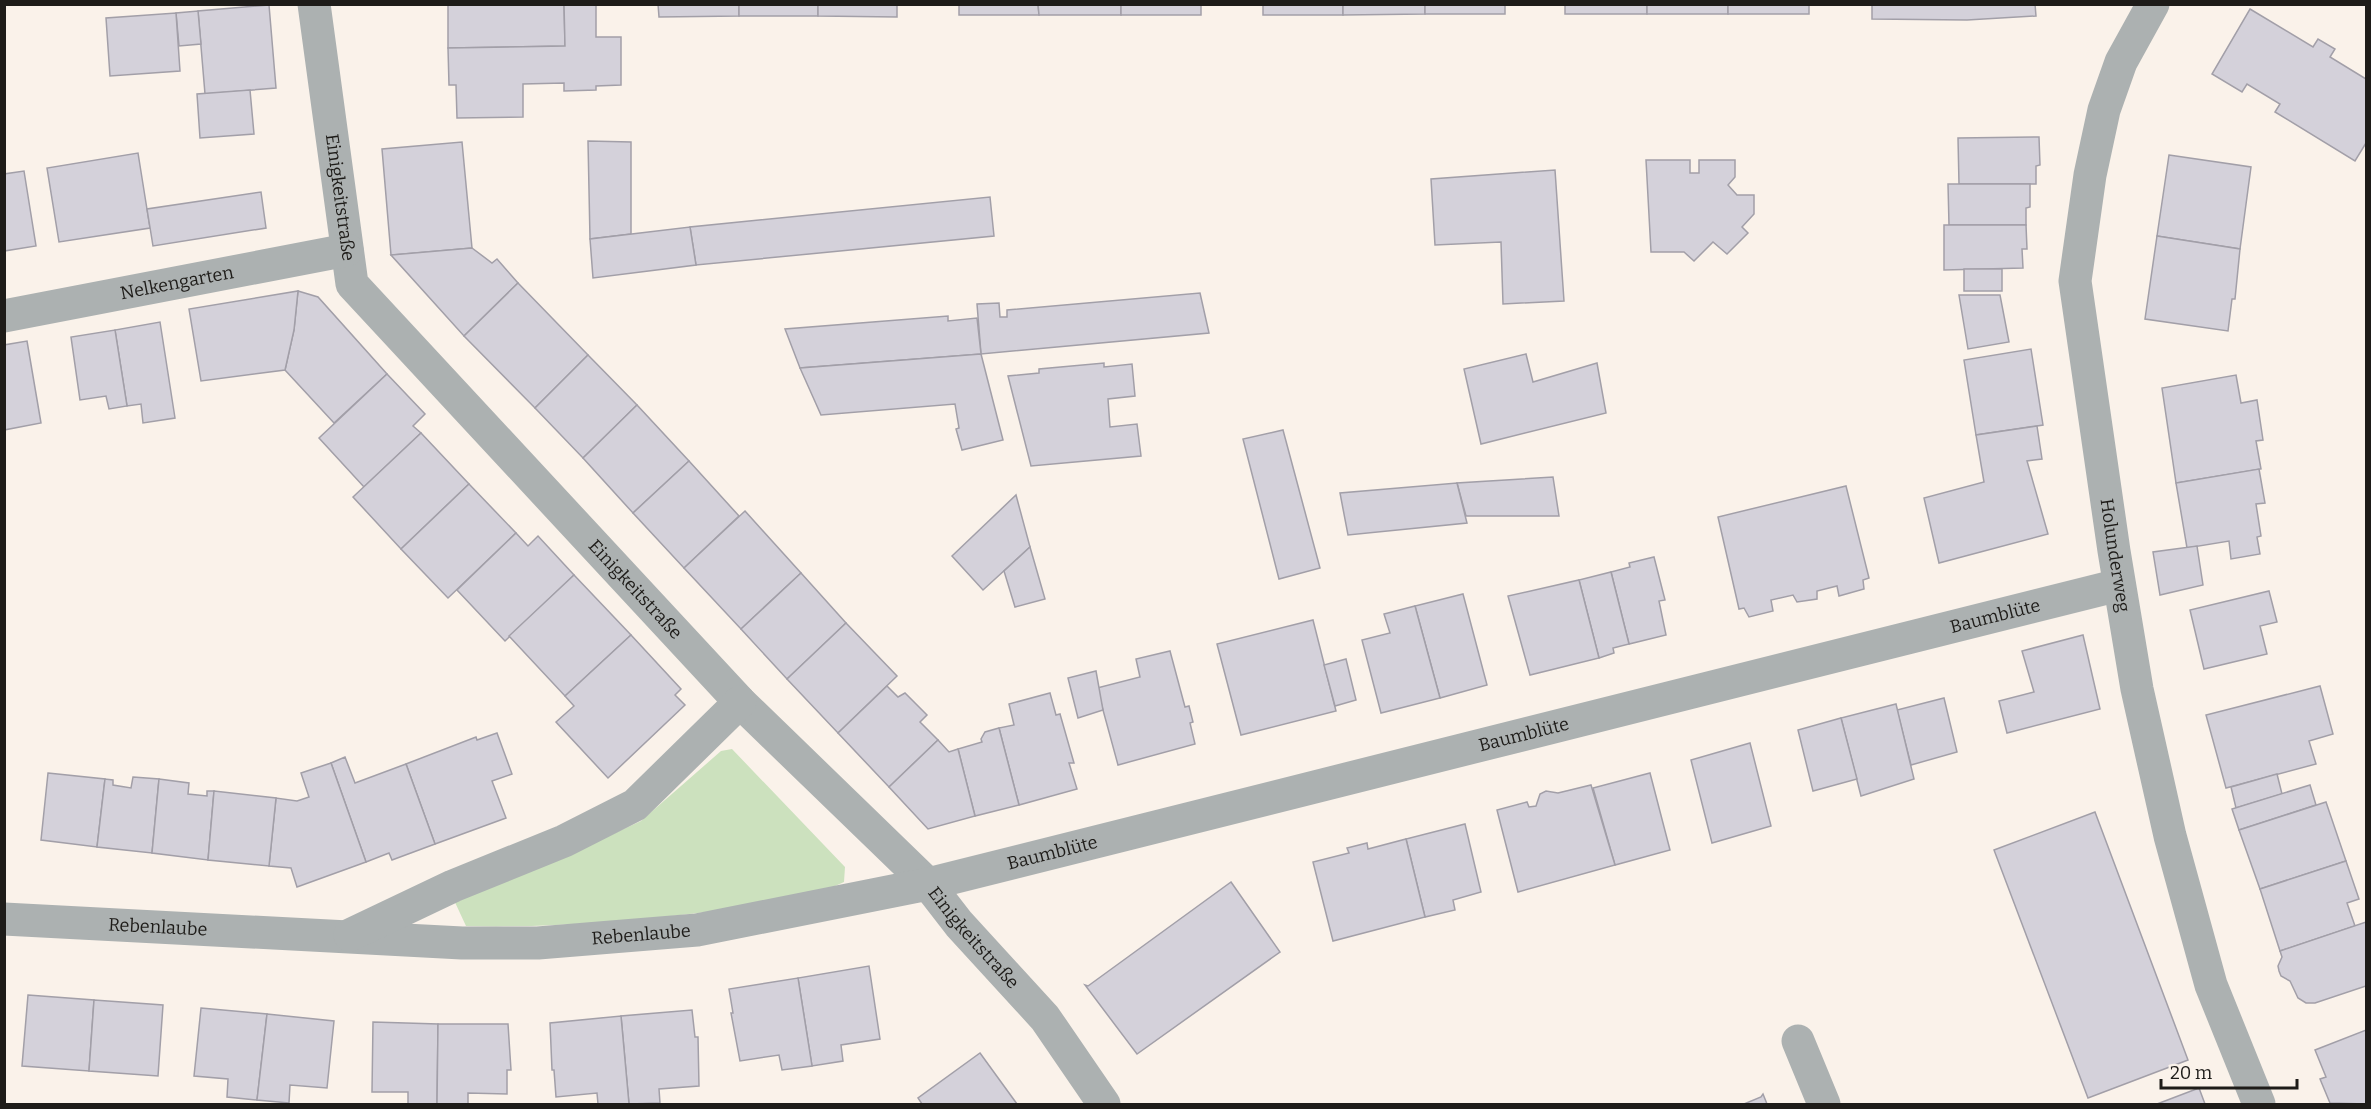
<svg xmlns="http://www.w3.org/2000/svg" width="2371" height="1109" font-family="Bitter,serif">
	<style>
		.green { fill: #cce1be }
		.building { fill: #d4d1da; stroke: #a29fa8; stroke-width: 1.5 }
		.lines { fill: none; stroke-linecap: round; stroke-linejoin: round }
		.minor { stroke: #acb1b1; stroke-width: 33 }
		.labels { text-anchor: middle; stroke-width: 5; stroke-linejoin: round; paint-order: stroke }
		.street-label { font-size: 18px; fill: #1e1c19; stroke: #faf2ea }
	</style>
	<rect width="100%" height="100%" fill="#faf2ea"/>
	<path class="green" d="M732,749L845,867L844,882C801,903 746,907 698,913C620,922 544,928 466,926L453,898L563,857L641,821L721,751Z"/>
	<g class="building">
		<polygon points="448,4 564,4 565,46 448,48"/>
		<polygon points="564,4 596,4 596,37 621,37 621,85 596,86 596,90 564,91 564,83 523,84 523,117 457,118 456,85 449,85 448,48 565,46"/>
		<polygon points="658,4 739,4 739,16 659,17"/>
		<rect x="739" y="4" width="79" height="12"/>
		<polygon points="818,4 897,4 897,17 818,16"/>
		<polygon points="959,4 1038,4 1039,15 959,15"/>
		<polygon points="1038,4 1121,4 1121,15 1039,15"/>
		<rect x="1121" y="4" width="80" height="11"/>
		<rect x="1263" y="4" width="80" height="11"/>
		<polygon points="1343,4 1425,4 1425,14 1343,15"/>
		<rect x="1425" y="4" width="80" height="10"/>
		<rect x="1565" y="4" width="82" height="10"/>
		<rect x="1647" y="4" width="81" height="10"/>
		<rect x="1728" y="4" width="81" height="10"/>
		<polygon points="1872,4 2035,4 2036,16 1967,20 1872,19"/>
		<polygon points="269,5 276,88 205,94 198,11"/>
		<polygon points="2250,9 2313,47 2318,39 2335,49 2330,57 2366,79 2366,143 2355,161 2275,112 2280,104 2247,84 2242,92 2212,74"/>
		<polygon points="198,11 201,44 179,46 176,13"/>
		<polygon points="176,13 180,71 110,76 106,18"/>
		<polygon points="250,90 254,134 200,138 197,94"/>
		<polygon points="2039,137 2040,165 2036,166 2036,184 1959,184 1958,138"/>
		<polygon points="588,141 631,142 631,234 590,239"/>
		<polygon points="462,142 472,248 391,255 382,149"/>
		<polygon points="138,153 150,228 59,242 47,168"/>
		<polygon points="2169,155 2251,167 2240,249 2157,236"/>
		<polygon points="1646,160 1690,160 1690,173 1699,173 1699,160 1735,160 1735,177 1728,185 1737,195 1754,195 1754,214 1742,227 1748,233 1727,254 1713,242 1694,261 1684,252 1651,252"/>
		<polygon points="1555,170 1564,301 1503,304 1501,242 1435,245 1431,179"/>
		<polygon points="24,171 36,246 4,251 4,174"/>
		<polygon points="1948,184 2030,184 2030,207 2026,208 2026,225 1949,225"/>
		<polygon points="261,192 266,228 153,246 147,209"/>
		<polygon points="990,197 994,236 696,265 690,227"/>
		<polygon points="1944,225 2026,225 2027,249 2022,249 2023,268 1944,270"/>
		<polygon points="690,227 696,265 593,278 590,239"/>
		<polygon points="2157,236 2240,249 2235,299 2232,299 2228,331 2145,319"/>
		<polygon points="472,248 492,263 497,259 518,283 464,336 391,255"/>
		<rect x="1964" y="269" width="38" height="22"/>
		<polygon points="518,283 588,355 535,408 464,336"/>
		<polygon points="298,291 318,297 387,374 334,423 285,370 294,330"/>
		<polygon points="298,291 294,330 285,370 201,381 189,309"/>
		<polygon points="1200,293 1209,333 981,354 977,304 999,303 1000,317 1007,317 1007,310"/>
		<polygon points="1959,295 2000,295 2009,342 1968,349"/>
		<polygon points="948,316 948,321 977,318 981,354 800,368 785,329"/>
		<polygon points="160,322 175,418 143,423 141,404 127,406 115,330"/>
		<polygon points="115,330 127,406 109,409 106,396 80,400 71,337"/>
		<polygon points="27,341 41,423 4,430 4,345"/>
		<polygon points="2031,349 2043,425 1976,435 1964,360"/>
		<polygon points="981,354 1003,440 962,450 956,429 959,428 955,404 821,415 800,368"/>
		<polygon points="1526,354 1533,382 1597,363 1606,413 1481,444 1464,369"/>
		<polygon points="588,355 637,405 583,458 535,408"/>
		<polygon points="1104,363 1104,367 1132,364 1135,396 1108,399 1110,427 1137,424 1141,456 1031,466 1008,376 1039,373 1039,369"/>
		<polygon points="387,374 425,414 413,426 421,433 364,487 319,438"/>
		<polygon points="2236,375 2241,403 2257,400 2263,440 2256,441 2261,469 2176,483 2162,388"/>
		<polygon points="637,405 689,461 633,513 583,458"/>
		<polygon points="2037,426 2042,459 2027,461 2048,534 1939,563 1924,498 1984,482 1976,435"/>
		<polygon points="1283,430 1320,568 1279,579 1243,439"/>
		<polygon points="421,433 469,484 401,549 353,497"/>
		<polygon points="689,461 739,516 684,568 633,513"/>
		<polygon points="2259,469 2265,503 2256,504 2261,536 2257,537 2260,554 2231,559 2229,541 2187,548 2176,483"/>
		<polygon points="1553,477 1559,516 1466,516 1457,483"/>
		<polygon points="1457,483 1467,523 1348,535 1340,493"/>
		<polygon points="469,484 516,533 448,598 401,549"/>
		<polygon points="1846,486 1869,578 1863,580 1864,589 1839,596 1837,586 1817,591 1817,599 1797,602 1793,595 1771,600 1773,611 1749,617 1744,608 1739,609 1718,517"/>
		<polygon points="1016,495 1030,547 983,590 952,556"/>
		<polygon points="745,511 801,573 741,629 684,568"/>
		<polygon points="516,533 528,546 538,536 574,575 505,641 457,590"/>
		<polygon points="2197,546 2203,585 2160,595 2153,552"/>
		<polygon points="1030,547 1045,599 1015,607 1004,571"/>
		<polygon points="1654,557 1665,600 1659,601 1666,635 1629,644 1611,572 1630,567 1629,563"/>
		<polygon points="1611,572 1629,644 1613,648 1614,653 1599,658 1579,580"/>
		<polygon points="801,573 846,623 787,679 741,629"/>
		<polygon points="574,575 631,635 565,696 509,636"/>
		<polygon points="1579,580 1599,658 1530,675 1508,596"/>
		<polygon points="2269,591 2277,622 2260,626 2267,654 2204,669 2190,610"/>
		<polygon points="1463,594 1487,685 1440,698 1415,606"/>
		<polygon points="1415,606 1440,698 1381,713 1362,640 1390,633 1384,614"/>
		<polygon points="1313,620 1336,711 1241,735 1217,644"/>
		<polygon points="846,623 897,676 838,733 787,679"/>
		<polygon points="631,635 681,689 675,695 685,705 608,778 556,722 574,706 565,696"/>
		<polygon points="2083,635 2100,709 2007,733 1999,701 2034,692 2022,651"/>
		<polygon points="1170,651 1185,707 1189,706 1193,722 1190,723 1195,744 1118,765 1097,688 1140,677 1136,659"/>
		<polygon points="1346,659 1356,700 1335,706 1324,665"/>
		<polygon points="1096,671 1103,710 1078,718 1068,678"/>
		<polygon points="887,686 898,697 905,693 927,715 920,722 938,740 889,787 838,733"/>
		<polygon points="2320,686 2333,734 2309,741 2316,764 2226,788 2206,715"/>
		<polygon points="1050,693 1056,715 1060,714 1074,763 1069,763 1077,789 1019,805 999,728 1014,725 1009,704"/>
		<polygon points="1944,698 1957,752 1911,765 1897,710"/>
		<polygon points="1896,704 1914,779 1861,796 1841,718"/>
		<polygon points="1841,718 1857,779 1813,791 1798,730"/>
		<polygon points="999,728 1019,805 975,816 958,749 982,742 981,739 985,732"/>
		<polygon points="497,733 512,774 492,781 506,818 435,844 406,764 476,737 477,740"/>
		<polygon points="938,740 949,752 958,749 975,816 928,829 889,787"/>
		<polygon points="1750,743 1771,826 1712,843 1691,760"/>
		<polygon points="345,757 355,783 406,764 435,844 392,860 389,853 366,862 331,763"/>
		<polygon points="331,763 366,862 297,887 291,868 269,866 276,798 297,801 309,797 301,773"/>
		<polygon points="48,773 105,779 97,847 41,840"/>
		<polygon points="1650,773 1670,850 1615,865 1593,788"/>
		<polygon points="2277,774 2282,794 2236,808 2231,787"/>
		<polygon points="133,777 159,779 152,853 97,847 105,779 113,780 113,785 131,788"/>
		<polygon points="159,779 189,783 188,794 207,796 207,791 214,791 208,860 152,853"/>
		<polygon points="1591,785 1615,865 1518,892 1497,810 1527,802 1529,807 1536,806 1540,794 1546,791 1558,793"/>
		<polygon points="2310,785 2316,805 2239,830 2232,809"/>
		<polygon points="214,791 276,798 269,866 208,860"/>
		<polygon points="2326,802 2346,861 2260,889 2239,830"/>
		<polygon points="2095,812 2188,1060 2088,1098 1994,850"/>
		<polygon points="1465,824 1481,892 1453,900 1455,910 1425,917 1406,839"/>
		<polygon points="1406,839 1425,917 1333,941 1313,862 1349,853 1347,848 1367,843 1368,849"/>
		<polygon points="2346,861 2359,899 2347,903 2355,926 2280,951 2260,889"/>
		<polygon points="1231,882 1280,952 1137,1054 1085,985 1088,986"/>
		<polygon points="2366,922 2366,986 2315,1003 2306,1003 2298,998 2290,981 2281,976 2279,971 2278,966 2282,957 2280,951"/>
		<polygon points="869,966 880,1039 841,1045 843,1061 812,1066 798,978"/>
		<polygon points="798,978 812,1066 782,1070 779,1055 740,1061 731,1013 733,1013 729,989"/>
		<polygon points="28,995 94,1000 89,1071 22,1066"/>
		<polygon points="94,1000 163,1005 158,1076 89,1071"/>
		<polygon points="201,1008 267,1014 257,1100 227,1097 228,1079 194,1076"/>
		<polygon points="692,1010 695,1037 698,1037 699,1086 659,1089 660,1103 629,1104 621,1016"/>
		<polygon points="267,1014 334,1021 327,1088 290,1085 289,1103 257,1100"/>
		<polygon points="621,1016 629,1104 598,1104 597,1093 556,1097 554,1070 552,1070 550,1023"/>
		<polygon points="373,1022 438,1024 437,1104 408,1104 408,1092 372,1092"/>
		<polygon points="438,1024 508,1024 511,1070 507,1070 507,1094 468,1093 468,1104 437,1104"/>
		<polygon points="2366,1030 2366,1104 2330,1103 2320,1079 2326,1077 2315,1050"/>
		<polygon points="980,1053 1017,1104 922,1104 918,1098"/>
		<polygon points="2199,1088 2205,1104 2157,1104"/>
		<polygon points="1763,1094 1767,1104 1744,1104 1761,1097"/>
	</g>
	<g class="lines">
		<g class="minor">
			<path id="s1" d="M314,4L352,284L740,702L928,884L959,924L1045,1018L1104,1104"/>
			<path id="s2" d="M2153,4L2121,62L2104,110L2090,175L2075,281L2114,551L2137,689L2170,836L2211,985L2259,1104"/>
			<path id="s3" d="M4,316L347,250"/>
			<path id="s4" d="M4,919L462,943H538L697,930L928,884L2119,585"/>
			<polyline points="350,935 453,886 564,841 635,805 740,702"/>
			<polyline points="1798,1041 1824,1104"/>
		</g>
	</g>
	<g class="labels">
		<g class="street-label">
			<text dy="6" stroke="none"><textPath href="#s1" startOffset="195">Einigkeitstraße</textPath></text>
			<text dy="6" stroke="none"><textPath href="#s3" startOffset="176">Nelkengarten</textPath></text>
			<text dy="6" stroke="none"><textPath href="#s2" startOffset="568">Holunderweg</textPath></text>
			<text dy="6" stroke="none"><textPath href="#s1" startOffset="699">Einigkeitstraße</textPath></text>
			<text dy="6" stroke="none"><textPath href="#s4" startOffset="2030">Baumblüte</textPath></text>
			<text dy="6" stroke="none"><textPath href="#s4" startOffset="1544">Baumblüte</textPath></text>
			<text dy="6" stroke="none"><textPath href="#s4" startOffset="1058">Baumblüte</textPath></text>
			<text dy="6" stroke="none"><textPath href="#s4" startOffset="154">Rebenlaube</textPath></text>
			<text dy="6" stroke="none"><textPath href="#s4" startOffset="638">Rebenlaube</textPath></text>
			<text dy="6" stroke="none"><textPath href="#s1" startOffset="1185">Einigkeitstraße</textPath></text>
		</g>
	</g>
	<rect width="2371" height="1109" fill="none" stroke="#1e1c19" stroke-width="12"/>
	<path d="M2161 1079v9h136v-9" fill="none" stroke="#1e1c19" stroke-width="3"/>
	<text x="2170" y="1079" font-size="18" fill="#1e1c19" stroke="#faf2ea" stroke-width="4.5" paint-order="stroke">20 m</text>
</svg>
